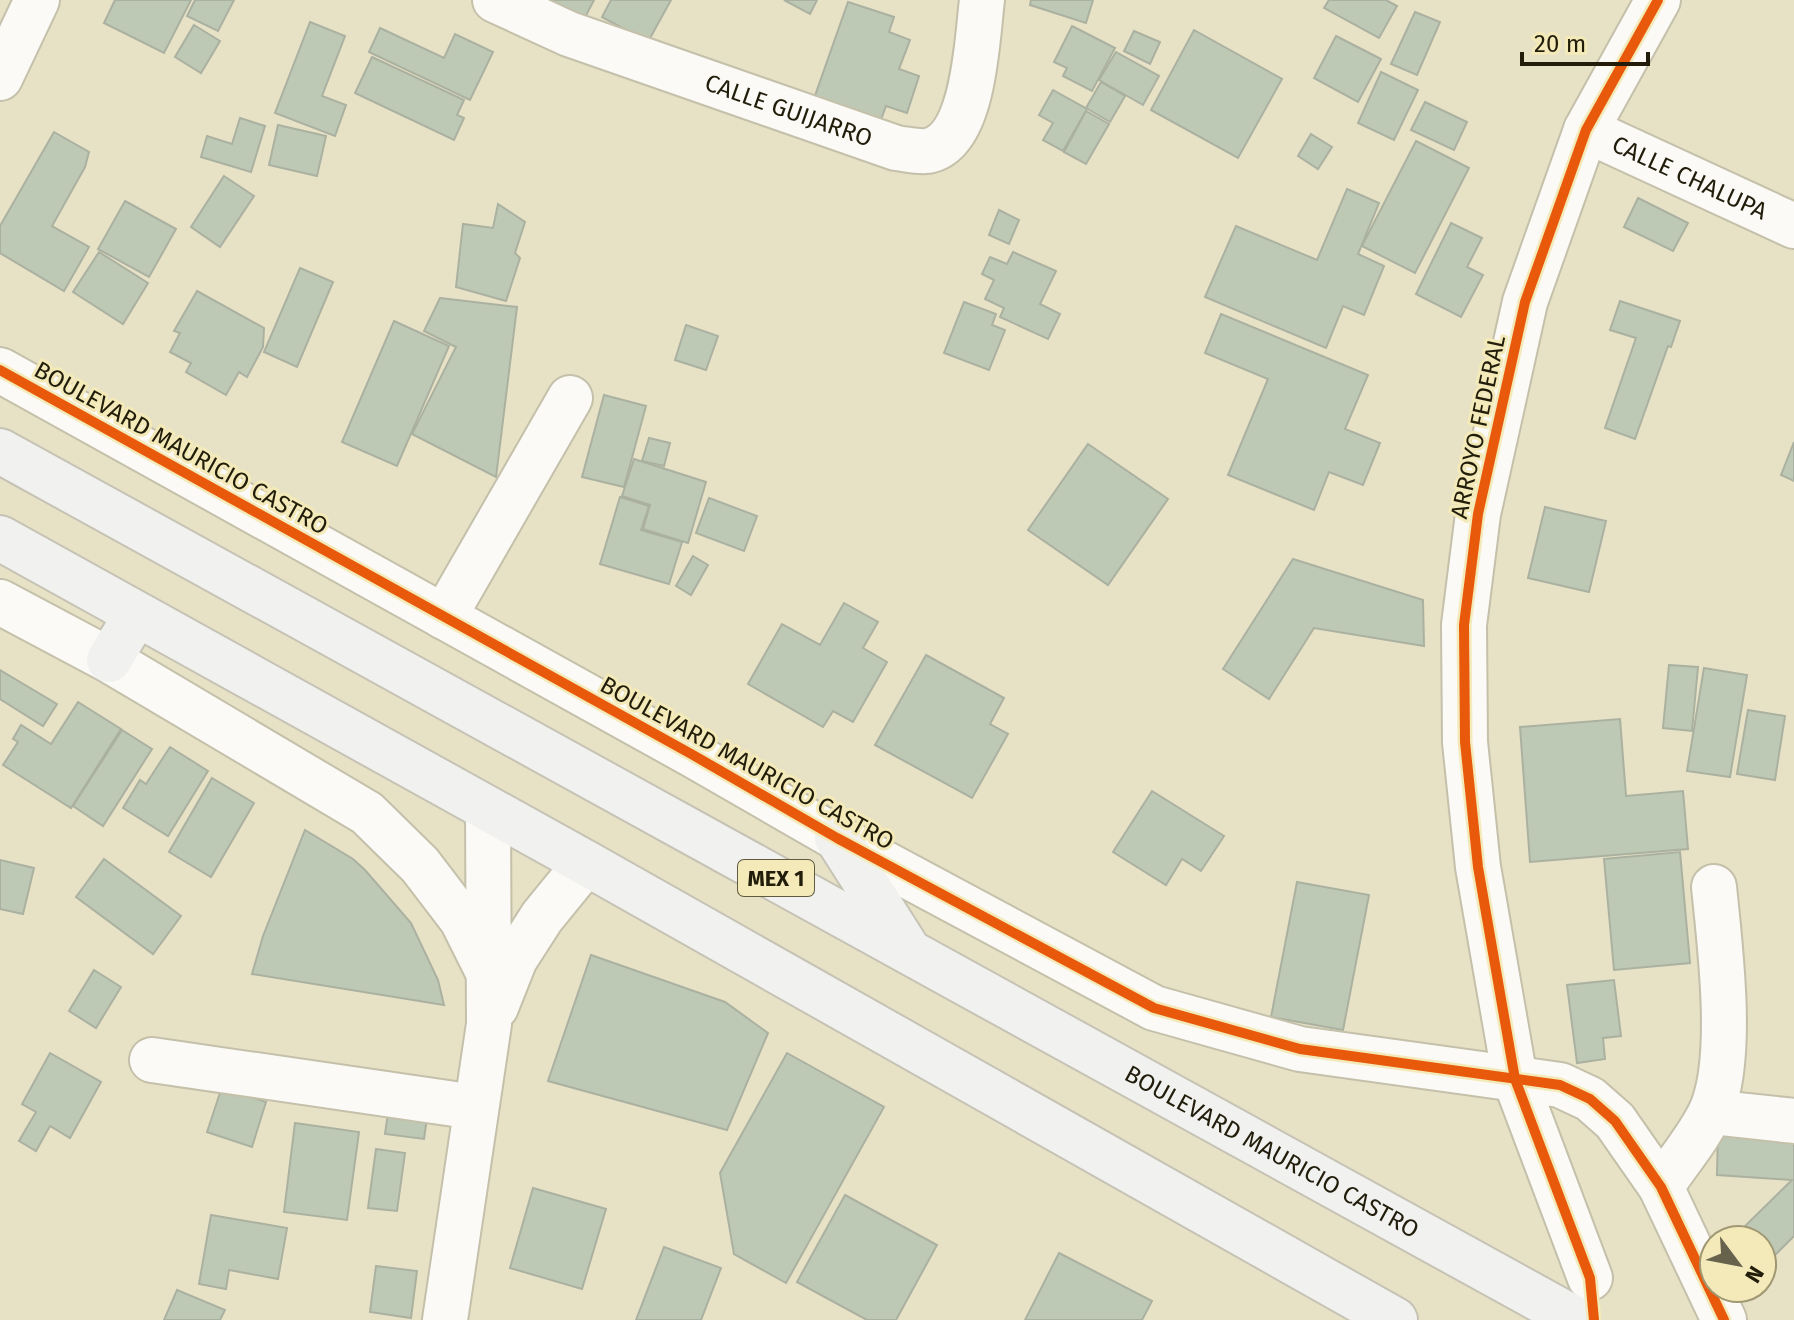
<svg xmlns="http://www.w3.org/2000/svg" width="1794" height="1320" font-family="'Fira Sans',sans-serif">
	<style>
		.building { fill: #bec9b5; stroke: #abb1a0; stroke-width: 2 }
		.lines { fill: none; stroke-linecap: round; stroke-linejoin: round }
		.minor-casing { stroke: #c4c0aa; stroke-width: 48 }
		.major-casing { stroke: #c6c3b5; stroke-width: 48 }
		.minor { stroke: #fbfaf6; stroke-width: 44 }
		.major { stroke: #f1f1f0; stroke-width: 44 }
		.cycleway-casing { stroke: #f4eab9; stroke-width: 15 }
		.cycleway { stroke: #e8590c; stroke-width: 10 }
		.labels { text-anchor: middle; stroke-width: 6; stroke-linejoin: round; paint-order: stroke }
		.shield { fill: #f4eab9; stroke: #605a3e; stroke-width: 2 }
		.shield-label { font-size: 22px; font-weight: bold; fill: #211d0a }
		.street-label { font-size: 24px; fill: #211d0a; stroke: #f4eab9 }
	</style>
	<rect width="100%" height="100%" fill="#e7e1c6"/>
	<g class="building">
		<polygon points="115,0 191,0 164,53 104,23"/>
		<polygon points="195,0 234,0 218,31 187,16"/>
		<polygon points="526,0 594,0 580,27"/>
		<polygon points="611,0 671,0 648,42 602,17"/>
		<polygon points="784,0 817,0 810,14"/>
		<polygon points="1031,0 1093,0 1086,23 1030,5"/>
		<polygon points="1329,0 1386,0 1397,6 1379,38 1324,8"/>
		<polygon points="848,2 894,17 889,32 910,40 899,69 919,76 907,113 886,106 876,133 810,110"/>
		<polygon points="1415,12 1440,22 1417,75 1391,64"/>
		<polygon points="310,22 345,36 322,96 346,105 335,136 275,113"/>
		<polygon points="194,25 220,41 201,73 175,57"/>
		<polygon points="1072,26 1115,48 1092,91 1063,76 1067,68 1054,62"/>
		<polygon points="380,28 444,58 455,34 493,52 470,100 369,52"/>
		<polygon points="1194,30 1282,79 1238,158 1151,110"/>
		<polygon points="1134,31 1160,42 1150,64 1124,51"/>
		<polygon points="1336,36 1381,59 1358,102 1314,78"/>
		<polygon points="1116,52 1159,76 1143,105 1099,80"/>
		<polygon points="372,57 464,100 457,115 464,118 454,140 355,93"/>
		<polygon points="1381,72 1418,90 1394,140 1358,123"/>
		<polygon points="1101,82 1125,96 1110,122 1086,108"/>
		<polygon points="1053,90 1087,109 1063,151 1043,140 1053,123 1039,115"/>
		<polygon points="1425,102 1467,122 1454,150 1411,130"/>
		<polygon points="1086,111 1109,124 1086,164 1064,152"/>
		<polygon points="240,118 265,126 251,172 201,157 207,136 232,144"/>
		<polygon points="278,125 326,136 317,176 269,165"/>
		<polygon points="54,132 89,152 85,167 52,226 89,247 64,291 0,253 0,226"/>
		<polygon points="1311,134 1332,147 1318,169 1298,156"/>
		<polygon points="1416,141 1469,168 1415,273 1362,246"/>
		<polygon points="224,176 254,196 220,247 191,227"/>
		<polygon points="1347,189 1379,203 1358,254 1384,266 1364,315 1343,306 1326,348 1205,297 1236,226 1317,260"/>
		<polygon points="1638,198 1688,223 1673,251 1624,227"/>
		<polygon points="125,201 176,229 149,277 98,249"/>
		<polygon points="498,204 525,222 515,253 520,258 506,301 456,287 463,224 493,228"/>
		<polygon points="999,210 1019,220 1009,244 989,235"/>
		<polygon points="1451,223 1482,238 1467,267 1483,275 1461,317 1416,294"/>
		<polygon points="99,252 148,283 123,324 73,292"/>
		<polygon points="1013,252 1056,271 1040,304 1060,314 1048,339 1000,317 1004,308 985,299 994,280 982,274 990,257 1007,264"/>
		<polygon points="300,268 333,282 297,367 264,352"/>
		<polygon points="197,291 264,328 263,347 247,377 239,372 226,395 186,372 191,363 170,352 180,333 174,331"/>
		<polygon points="440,298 517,307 496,477 412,434 456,347 424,331"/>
		<polygon points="1620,301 1680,321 1671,347 1668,346 1635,439 1605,428 1636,338 1610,330"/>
		<polygon points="964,302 996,314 992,325 1005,330 989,370 944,353"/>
		<polygon points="1221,314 1368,375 1345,429 1380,443 1363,485 1329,472 1314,510 1228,475 1268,379 1205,353"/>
		<polygon points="394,321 449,346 397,466 342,442"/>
		<polygon points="686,325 718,336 706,370 675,360"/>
		<polygon points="604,395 646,406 624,487 582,477"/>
		<polygon points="649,438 670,443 664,466 642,461"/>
		<polygon points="1794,442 1794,481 1781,475"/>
		<polygon points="1088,444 1168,499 1108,585 1028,530"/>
		<polygon points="634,459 706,482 688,543 643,529 650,505 622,496"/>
		<polygon points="620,497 649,506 641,530 682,542 669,584 600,564"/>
		<polygon points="709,498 757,516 744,551 696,533"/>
		<polygon points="1545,507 1606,521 1589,592 1528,578"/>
		<polygon points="693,556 708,565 691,595 676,586"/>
		<polygon points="1293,559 1423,600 1424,646 1314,628 1269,699 1223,669"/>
		<polygon points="844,603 878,622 863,648 887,662 853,722 833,711 823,727 748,684 782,624 820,645"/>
		<polygon points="926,655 1004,698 990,724 1008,734 972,798 875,745"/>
		<polygon points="1669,665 1698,667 1692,731 1663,728"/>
		<polygon points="1704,668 1747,675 1730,777 1687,771"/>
		<polygon points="0,670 57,704 43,726 0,699"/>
		<polygon points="78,702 121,729 71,808 3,765 18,742 13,739 21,725 51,744"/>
		<polygon points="1748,710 1785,716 1775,780 1737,774"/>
		<polygon points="1620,719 1626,796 1683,791 1688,849 1530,862 1520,727"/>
		<polygon points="122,730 152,749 103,826 73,806"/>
		<polygon points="170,747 208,771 168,836 123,808 140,780 146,784"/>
		<polygon points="212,778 254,803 211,877 169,852"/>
		<polygon points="1152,791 1224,836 1201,871 1182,859 1166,885 1113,852"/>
		<polygon points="305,830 353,859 365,870 411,923 438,980 444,1005 252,974 263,936"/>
		<polygon points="1680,852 1690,963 1614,970 1604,859"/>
		<polygon points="104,859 181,916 153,954 76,897"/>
		<polygon points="0,860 34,868 23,914 0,909"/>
		<polygon points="1297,882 1369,895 1343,1030 1271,1017"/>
		<polygon points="591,955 725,1002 768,1033 727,1130 548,1081"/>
		<polygon points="94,970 121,987 96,1028 69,1011"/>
		<polygon points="1614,980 1621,1036 1603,1038 1605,1059 1577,1063 1567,985"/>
		<polygon points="50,1053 101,1082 70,1138 50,1126 36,1151 19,1141 36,1112 22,1104"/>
		<polygon points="787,1053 884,1107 786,1283 734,1254 720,1173"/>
		<polygon points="222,1087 266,1102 252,1147 207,1132"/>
		<polygon points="389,1106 428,1111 424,1139 385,1134"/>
		<polygon points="295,1123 359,1132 347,1220 284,1212"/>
		<polygon points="1718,1128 1794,1135 1794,1236 1767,1263 1762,1256 1762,1240 1750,1240 1742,1229 1792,1180 1717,1175"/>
		<polygon points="376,1149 405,1153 397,1211 368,1208"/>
		<polygon points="533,1188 606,1209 582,1289 510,1268"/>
		<polygon points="845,1195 937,1245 896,1320 867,1320 797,1282"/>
		<polygon points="211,1215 287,1228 278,1279 229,1270 226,1289 199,1284"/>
		<polygon points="664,1247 721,1268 701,1320 636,1320"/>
		<polygon points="1059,1253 1152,1301 1142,1320 1025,1320"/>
		<polygon points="376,1266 417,1271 411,1318 370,1312"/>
		<polygon points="177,1290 225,1310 220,1320 164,1320"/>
	</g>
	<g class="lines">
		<g class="minor-casing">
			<g id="minor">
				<path id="s1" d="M495,0L569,34L896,148C905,149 918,152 927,151C975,143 977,38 982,0"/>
				<polyline points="0,78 37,0"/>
				<path id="s2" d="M1586,130L1794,226"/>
				<polyline points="0,370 693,755 837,838 1154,1008 1300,1049 1560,1085 1590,1099 1615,1121 1661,1187 1724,1320"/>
				<polyline points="0,602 109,660 367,813 420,865 462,920 489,974"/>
				<polyline points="444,617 570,398"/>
				<polyline points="496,1007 515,959 542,917 586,863"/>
				<polyline points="152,1060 475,1107"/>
				<polyline points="1711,1112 1794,1121"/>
				<path d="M1661,1187C1676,1164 1701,1135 1712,1109C1734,1056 1720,946 1714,887"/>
				<polyline points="1590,1278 1515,1079 1478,867 1465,742 1464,625 1478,514 1525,302 1586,130 1658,0"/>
				<polyline points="445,1320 489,1024 488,809"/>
			</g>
		</g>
		<g class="major-casing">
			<g id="major">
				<path id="s3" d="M0,451L1577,1320"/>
				<polyline points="0,538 586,863 1395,1320"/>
				<polyline points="109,660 136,615"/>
				<polyline points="837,838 905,945"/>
			</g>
		</g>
		<use href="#minor" class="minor"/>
		<use href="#major" class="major"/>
		<g class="cycleway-casing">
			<g id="cycleway">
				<polyline points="0,370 693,755 837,838 1154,1008 1300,1049 1560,1085 1590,1099 1615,1121 1661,1187 1724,1320"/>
				<polyline points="1594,1320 1590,1278 1515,1079 1478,867 1465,742 1464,625 1478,514 1525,302 1586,130 1658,0"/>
			</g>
		</g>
		<use href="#cycleway" class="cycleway"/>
	</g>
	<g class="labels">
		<rect class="shield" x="738" y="860" width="76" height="36" rx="6"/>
		<g class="shield-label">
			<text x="776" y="886">MEX 1</text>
		</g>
		<g class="street-label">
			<text dy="8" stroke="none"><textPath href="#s1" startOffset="314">CALLE GUIJARRO</textPath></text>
			<text dy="8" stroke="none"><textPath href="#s2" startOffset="114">CALLE CHALUPA</textPath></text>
			<text transform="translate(1478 427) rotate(-78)" y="8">ARROYO FEDERAL</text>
			<text transform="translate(181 448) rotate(29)" y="8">BOULEVARD MAURICIO CASTRO</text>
			<text transform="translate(747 763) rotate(29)" y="8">BOULEVARD MAURICIO CASTRO</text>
			<text dy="8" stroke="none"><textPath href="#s3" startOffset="1452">BOULEVARD MAURICIO CASTRO</textPath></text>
		</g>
	</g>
	<g transform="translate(1738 1264) rotate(122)"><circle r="38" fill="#f4eab9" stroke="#a09873" stroke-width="2"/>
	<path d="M0-6L14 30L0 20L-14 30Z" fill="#66624c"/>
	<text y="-12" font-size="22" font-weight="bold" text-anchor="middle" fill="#211d0a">N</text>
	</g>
	<path d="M1522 52v12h126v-12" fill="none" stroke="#211d0a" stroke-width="4"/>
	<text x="1534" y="52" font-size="24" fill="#211d0a" stroke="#f4eab9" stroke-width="6" paint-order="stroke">20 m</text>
</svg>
